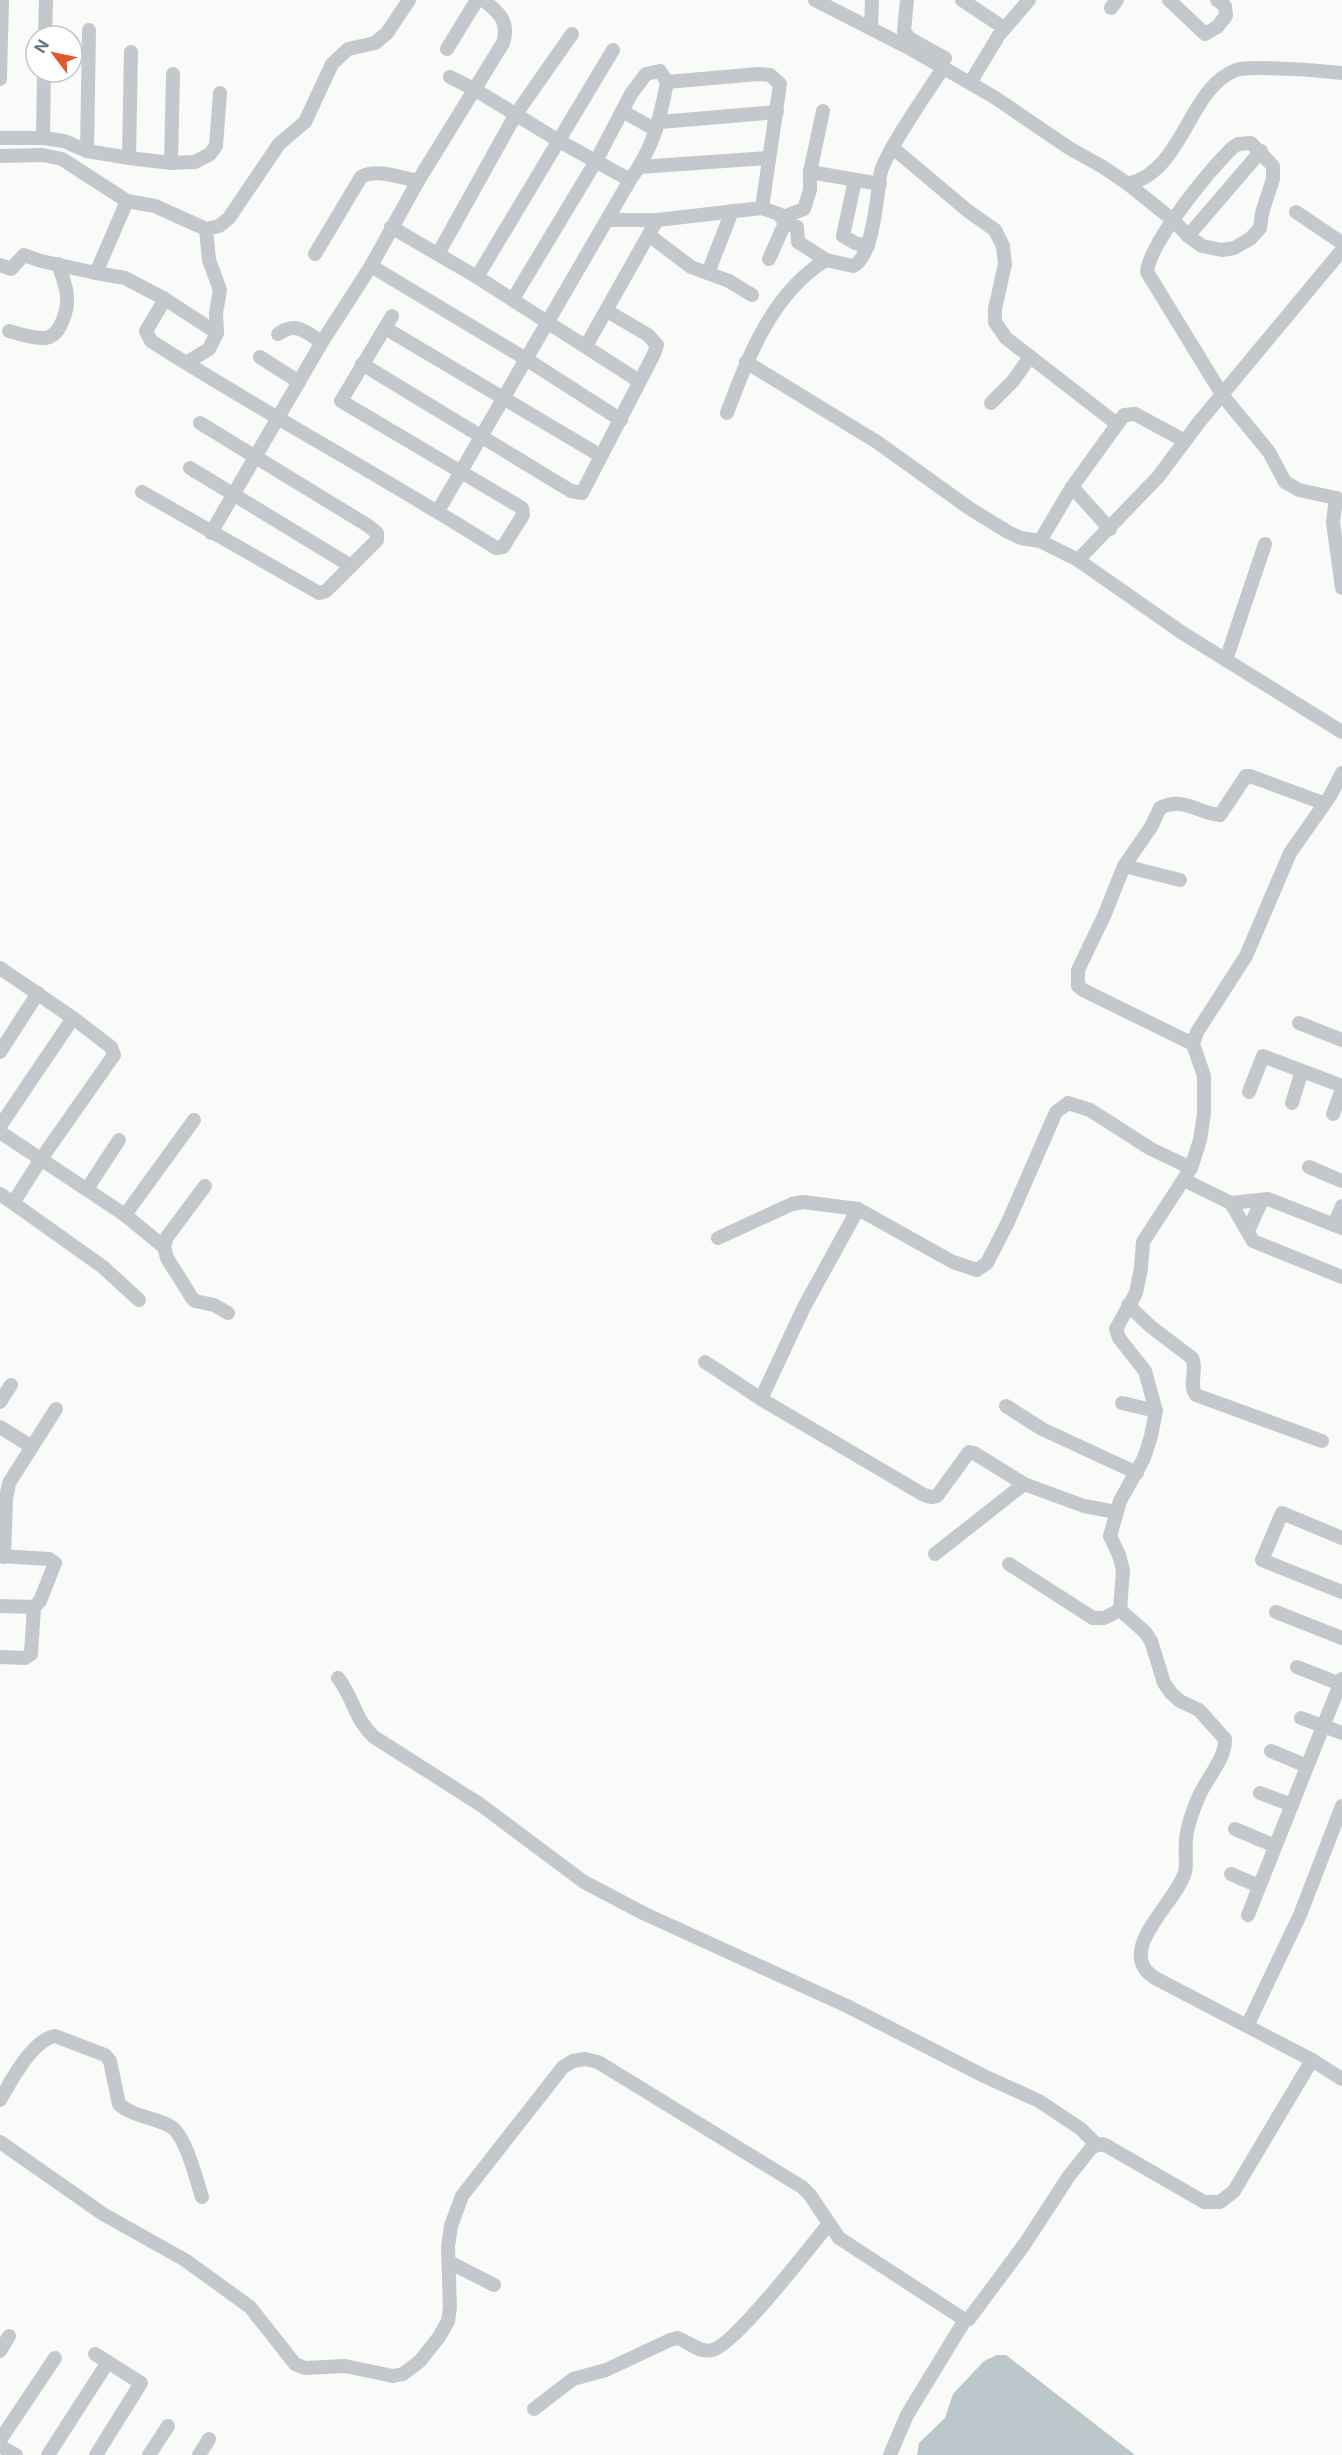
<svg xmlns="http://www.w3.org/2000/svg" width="1342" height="2455" font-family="Inter,sans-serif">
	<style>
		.water { fill: #bbc7cb }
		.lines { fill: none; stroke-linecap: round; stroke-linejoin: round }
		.minor { stroke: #c3c8cc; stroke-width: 14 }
	</style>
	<rect width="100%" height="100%" fill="#fafaf8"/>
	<polygon class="water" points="997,2355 1006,2355 1135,2455 917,2455 919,2443 945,2418 953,2394 984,2361"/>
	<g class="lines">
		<g class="minor">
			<path d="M815,0L909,48L994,97L1069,148L1103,167L1128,184C1184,171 1188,88 1236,70C1250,65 1324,71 1342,73"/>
			<polyline points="907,0 904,31 909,38 945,58"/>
			<polyline points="962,0 1004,28"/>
			<polyline points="1169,0 1205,34 1217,27 1226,16 1225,6 1217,0"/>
			<polyline points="1111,8 1117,0"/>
			<polyline points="871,28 872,0"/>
			<polyline points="45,36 46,0"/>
			<polyline points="447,49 477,0"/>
			<polyline points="450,77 474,89 559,141 630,180"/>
			<polyline points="0,79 2,0"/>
			<polyline points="667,82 758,74 770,75 780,84 762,208"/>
			<polyline points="970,83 999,35 1029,0"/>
			<polyline points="622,111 656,130"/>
			<polyline points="823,111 810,172 880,184"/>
			<polyline points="660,122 777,112"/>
			<polyline points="0,138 43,138 64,141 87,151 129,158 171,163 195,162 210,154 216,146 220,93"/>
			<polyline points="43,138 44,72"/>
			<polyline points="893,148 968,211 995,230 1003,246 1005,264 995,309 995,322 1006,338 1117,424"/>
			<polyline points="87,151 89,30"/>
			<polyline points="0,156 43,155 62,159 127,201 155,206 206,229 219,226 229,218 279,144 305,122 332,64 348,49 375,43 387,33 409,0"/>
			<polyline points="129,158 131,52"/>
			<polyline points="171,163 173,74"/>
			<polyline points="639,167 768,158"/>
			<polyline points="855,180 843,236 855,243 868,246"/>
			<path d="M1128,184L1173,220L1188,236L1202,246L1222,250L1234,248L1250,239L1260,228L1262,213L1273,179V166L1251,143L1238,144L1232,148C1209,171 1150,242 1147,272L1223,396L1269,452L1285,482L1299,490L1336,498L1342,502"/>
			<polyline points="127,201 96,273 125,278 165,299 217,333"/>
			<polyline points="1296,212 1342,243"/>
			<polyline points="783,217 804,209 810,190 810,172"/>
			<polyline points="607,220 657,220 762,208 779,214 785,223 769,259"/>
			<polyline points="785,223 797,227 798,242 826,260"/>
			<polyline points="391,227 477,277 639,381"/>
			<polyline points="650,236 691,267 729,281 752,295"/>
			<polyline points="1188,236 1261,151"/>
			<path d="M315,254L361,177C377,168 401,178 418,181"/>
			<polyline points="438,254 516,114 572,34"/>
			<polyline points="0,265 11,269 24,255 41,261 96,273"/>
			<polyline points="371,266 526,359 621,420"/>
			<polyline points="708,273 732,211"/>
			<polyline points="477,277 613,50"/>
			<path d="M165,299L146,331L151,341C264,413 382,476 496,548L503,547L523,515L522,508L341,401L392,316"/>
			<polyline points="385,328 601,456"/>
			<path d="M9,331C20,334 34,339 46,338C54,336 59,330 62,322C72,300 66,286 58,264"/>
			<path d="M278,334C297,321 305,332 322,342"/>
			<polyline points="586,346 657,220"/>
			<polyline points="260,357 299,382"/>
			<polyline points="746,362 877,442 969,508 1008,532 1021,538 1040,541 1078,560 1181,632 1342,732"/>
			<polyline points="186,363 209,349 217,333 216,313 220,290 209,260 206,229"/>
			<polyline points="362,364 571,491 582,493 654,354 657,345 648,335 607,311"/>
			<polyline points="991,403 1013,381 1030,357"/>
			<path d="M727,413C748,357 772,293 826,260L853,266C873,258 877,196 880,176C882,156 930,89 943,68"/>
			<polyline points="190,468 351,566"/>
			<polyline points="1072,487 1110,529"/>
			<polyline points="142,492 319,593 326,591 377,540 377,533 367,525 200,423"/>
			<polyline points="1336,498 1333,522 1342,588"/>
			<path d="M438,511L630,180C653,149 660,119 667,82L660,71L646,74L631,94L596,161L513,299"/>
			<path d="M211,533L322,342L371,266L418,181L503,43C510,22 499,12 483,0"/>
			<polyline points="1040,541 1072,487 1124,415 1135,414 1185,441"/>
			<polyline points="1078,560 1158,477 1200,421 1342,250"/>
			<polyline points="1226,660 1265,544"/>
			<path d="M1124,866L1151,827L1160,808C1183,796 1197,813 1220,815L1246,776H1250L1323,803"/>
			<polyline points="1180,880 1124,866 1104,916 1078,970 1078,986 1083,990 1193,1044"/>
			<polyline points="0,968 73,1018 111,1047 114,1055 41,1159 13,1203 0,1194"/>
			<polyline points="1299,1023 1342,1040"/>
			<polyline points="0,1052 38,993"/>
			<polyline points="1249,1092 1263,1056 1342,1086"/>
			<polyline points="1292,1103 1302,1071"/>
			<polyline points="1333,1114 1342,1089"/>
			<polyline points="0,1126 73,1018"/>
			<polyline points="0,1132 125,1215 164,1247 167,1237 205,1186"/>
			<polyline points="1309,1167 1342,1181"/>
			<polyline points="1184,1180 1231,1203 1268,1199 1342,1228"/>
			<polyline points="87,1189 119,1140"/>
			<polyline points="13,1203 103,1267 139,1300"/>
			<polyline points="1231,1203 1253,1241 1342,1277"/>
			<polyline points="125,1215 194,1120"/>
			<polyline points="1334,1225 1342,1206"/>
			<polyline points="1248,1231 1262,1200"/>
			<polyline points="718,1238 792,1204 803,1202 858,1209 953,1262 977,1270 987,1263 1008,1222 1056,1112 1068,1103 1090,1110 1151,1149 1191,1168"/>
			<polyline points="164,1247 167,1258 192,1298 195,1301 214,1305 228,1313"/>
			<path d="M1128,1305L1150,1326L1192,1358C1198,1370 1188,1384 1196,1395L1322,1441"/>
			<polyline points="705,1362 761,1399 924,1495 931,1497 937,1496 969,1452 974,1453 1024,1484"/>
			<polyline points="761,1399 804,1307 858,1209"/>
			<polyline points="0,1402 11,1385"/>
			<polyline points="1122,1403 1156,1411"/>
			<polyline points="1006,1406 1042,1429 1137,1473"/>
			<polyline points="0,1427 32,1447"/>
			<polyline points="1342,1538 1282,1513 1262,1560 1342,1592"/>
			<polyline points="935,1554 1024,1484 1084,1506 1116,1512"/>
			<polyline points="0,1556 49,1559 55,1563 40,1601 34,1607 31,1654 25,1658 0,1657"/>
			<polyline points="4,1557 6,1499 9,1483 56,1409"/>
			<polyline points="1009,1564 1093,1618 1104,1618 1120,1610"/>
			<polyline points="0,1606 34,1607"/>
			<polyline points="1276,1612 1342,1638"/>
			<polyline points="1297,1667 1340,1684"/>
			<path d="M338,1678C355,1700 353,1717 374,1737L481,1805L584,1882L645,1914L847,2006L984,2076L1039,2101L1081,2129L1096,2144"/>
			<polyline points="1301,1718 1342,1733"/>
			<polyline points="1271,1751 1307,1766"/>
			<polyline points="1260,1793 1292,1805"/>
			<polyline points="1235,1829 1275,1846"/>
			<polyline points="1231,1874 1259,1886"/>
			<polyline points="1248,1915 1342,1679"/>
			<polyline points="1247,2026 1300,1915 1342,1806"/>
			<path d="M1312,2060L1155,1978C1113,1951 1176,1904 1185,1872C1187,1863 1185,1850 1186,1840C1187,1825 1193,1810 1199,1796C1207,1778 1226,1758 1225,1739L1199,1710L1180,1701L1171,1693L1164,1683L1151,1641L1145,1632L1120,1610L1123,1570L1119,1555L1110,1536L1120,1501L1144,1458L1151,1436L1156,1411L1145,1371L1119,1338L1116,1329L1136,1293L1141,1268L1143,1242L1191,1168L1200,1140L1204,1114V1076L1193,1044L1197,1032L1246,956L1290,853L1330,796L1342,773"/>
			<path d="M0,2100C11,2081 32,2040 55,2036L105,2055L110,2061L119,2104C133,2117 154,2117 170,2126C186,2135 196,2179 202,2197"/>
			<polyline points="0,2142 103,2214 185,2260 250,2307 295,2364 305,2368 345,2366 393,2376 403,2374 420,2361 439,2337 448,2321 450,2308 448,2247 451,2226 462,2196 563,2067 573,2061 585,2059 598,2062 802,2187 810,2195 839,2238 965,2320"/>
			<polyline points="449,2262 494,2285"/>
			<polyline points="0,2351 9,2336"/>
			<polyline points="95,2354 141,2383 96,2455"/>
			<path d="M534,2409L573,2379L606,2370L670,2340L678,2338C689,2342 699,2353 712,2350C734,2346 810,2247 828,2225"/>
			<polyline points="0,2440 55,2358"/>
			<polyline points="0,2446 16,2455"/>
			<polyline points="48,2455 108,2362"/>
			<polyline points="149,2455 168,2426"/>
			<polyline points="199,2455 209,2439"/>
			<polyline points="890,2455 907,2415 965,2320 969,2319 1024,2245 1069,2176 1092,2147 1101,2144 1107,2146 1204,2202 1220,2202 1234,2191 1312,2060 1342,2079"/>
		</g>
	</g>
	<g transform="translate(54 54) rotate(302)"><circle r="28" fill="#ffffff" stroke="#c1c8cd" stroke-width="1.5"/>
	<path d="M0-4.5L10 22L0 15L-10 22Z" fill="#e4572e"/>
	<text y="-9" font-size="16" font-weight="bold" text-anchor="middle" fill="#657683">N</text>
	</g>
</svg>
